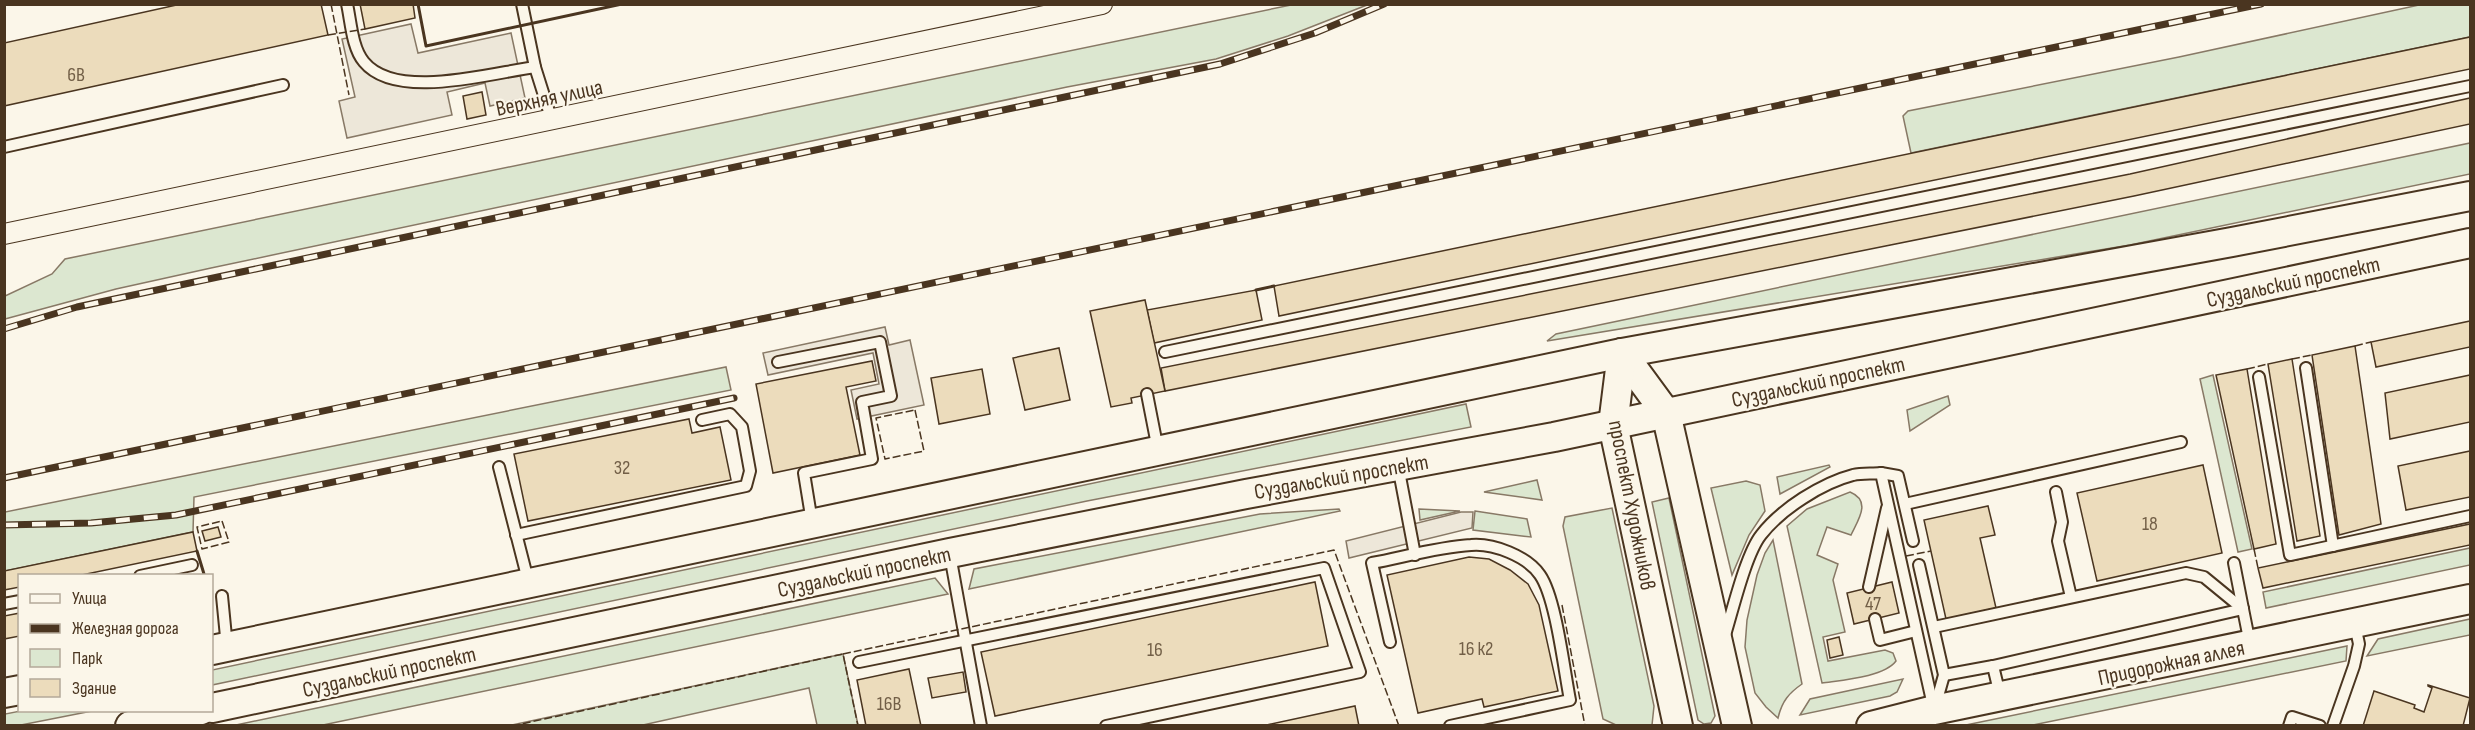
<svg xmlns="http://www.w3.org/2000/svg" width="2475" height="730" font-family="'Sofia Sans Condensed',sans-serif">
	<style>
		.green { fill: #dce7d0; stroke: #887966; stroke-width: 1.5 }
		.parking { fill: #ede7d9; stroke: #887966; stroke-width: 1.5 }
		.building { fill: #ecdcbc; stroke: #4a3520; stroke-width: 1.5 }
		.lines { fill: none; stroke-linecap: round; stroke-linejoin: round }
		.lane-casing { stroke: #4a3520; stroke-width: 14 }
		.street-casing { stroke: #4a3520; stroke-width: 22 }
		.secondary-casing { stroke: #4a3520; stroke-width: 32 }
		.lane { stroke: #fbf6e9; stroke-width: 10 }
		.street { stroke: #fbf6e9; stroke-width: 20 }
		.secondary { stroke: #fbf6e9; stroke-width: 28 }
		.rail-casing { stroke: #4a3520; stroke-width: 7 }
		.rail { stroke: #fbf6e9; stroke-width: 4.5; stroke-dasharray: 14; stroke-linecap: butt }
		.fence { stroke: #4a3520; stroke-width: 1.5; stroke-dasharray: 8 3; stroke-linecap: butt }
		.wall { stroke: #4a3520; stroke-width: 3 }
		.labels { text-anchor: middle; stroke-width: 4.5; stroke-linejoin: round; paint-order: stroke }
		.number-label { font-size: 20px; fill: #725f47 }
		.street-label { font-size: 22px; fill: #4a3520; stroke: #fbf6e9 }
	</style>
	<rect width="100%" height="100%" fill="#fbf6e9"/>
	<g class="green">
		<polygon points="1291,5 1367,5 1288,36 1216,59 1067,87 211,268 116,289 5,319 5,296 52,274 65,259"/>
		<polygon points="2419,5 2470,5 2470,37 1911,153 1903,116 1908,111 2179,57"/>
		<polygon points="2470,143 2470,174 2130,245 1547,341 1556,334"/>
		<polygon points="726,367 731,390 194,497 193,532 5,571 5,512"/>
		<polygon points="2213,375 2252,549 2238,552 2200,379"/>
		<polygon points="1948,396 1950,405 1910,431 1907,410"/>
		<polygon points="1466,404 1471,427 1087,501 212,685 212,670"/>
		<polygon points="1829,465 1830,467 1780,494 1777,477"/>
		<polygon points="1537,480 1542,500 1484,492"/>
		<polygon points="1746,481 1760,485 1765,511 1749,535 1732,575 1711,488"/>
		<path d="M1850,492C1872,501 1858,520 1851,535L1827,527L1817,555L1838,564L1833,580L1845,632L1823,637L1828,661L1885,650L1893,653L1896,661C1884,677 1842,680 1822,683L1787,526L1807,509Z"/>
		<polygon points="1669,498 1715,716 1711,723 1704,724 1698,720 1652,502"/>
		<polygon points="1612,508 1654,706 1652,725 1616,725 1603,719 1563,526 1565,517"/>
		<polygon points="1339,509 1340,511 969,589 974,569 1260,514"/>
		<polygon points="1419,509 1460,511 1420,520"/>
		<polygon points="1475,511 1527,519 1531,537 1473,530"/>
		<path d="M1773,540L1802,684C1789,693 1782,701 1778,718L1766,707L1755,693L1745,647L1747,620L1757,575L1765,553Z"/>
		<polygon points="2470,548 2470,565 2266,608 2263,592"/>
		<polygon points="935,578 948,594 323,725 236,725"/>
		<polygon points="2470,619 2470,635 2367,656 2378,639"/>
		<polygon points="2347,646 2346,661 2033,725 1966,725"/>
		<polygon points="843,654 858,725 817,725 809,688 643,725 512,725"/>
		<polygon points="1903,679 1897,692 1890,696 1800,715 1810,699"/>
		<polygon points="21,711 21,710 92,711 21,725 5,725 5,714"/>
	</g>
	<g class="parking">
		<polygon points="411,24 418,53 511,33 525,98 490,106 485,83 447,92 452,115 347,138 339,101 355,97 342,39"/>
		<polygon points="885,327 889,345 910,340 924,405 857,419 851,390 879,384 873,353 768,375 763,353"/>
		<polygon points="1461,512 1473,512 1472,528 1349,558 1346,541"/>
	</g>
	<g class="building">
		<polygon points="181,4 321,4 328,35 4,106 4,43"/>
		<polygon points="360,4 413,4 415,18 365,29"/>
		<polygon points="2470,37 2470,69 1279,316 1274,286"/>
		<polygon points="482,92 486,115 467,119 463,96"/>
		<polygon points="2470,98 2470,124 2134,196 1165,391 1161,368 2130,174"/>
		<polygon points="1256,290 1262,320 1154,343 1147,310"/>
		<polygon points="1145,300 1165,391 1131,398 1132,403 1111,407 1090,311"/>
		<polygon points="2470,321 2470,347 2376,367 2371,342"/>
		<polygon points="2355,346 2381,524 2339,535 2312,355"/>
		<polygon points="1059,348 1070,400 1025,410 1013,358"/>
		<polygon points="2292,359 2320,536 2297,541 2268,364"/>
		<polygon points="872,361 876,381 846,387 860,455 773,473 756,384"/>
		<polygon points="982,369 990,414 939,424 931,378"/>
		<polygon points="2247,369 2276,544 2254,549 2216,375"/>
		<polygon points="2470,375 2470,422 2390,439 2385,393"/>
		<polygon points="689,419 692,433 720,427 731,480 528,521 514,454"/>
		<polygon points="2470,451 2470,497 2406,510 2398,466"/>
		<polygon points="2203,465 2222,553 2097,581 2077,493"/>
		<polygon points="1988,506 1995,535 1980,538 1996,608 1946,619 1924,520"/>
		<polygon points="2470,524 2470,545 2263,588 2258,568"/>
		<polygon points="218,527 221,537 205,541 202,531"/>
		<polygon points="193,532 197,551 77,576 20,576 20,587 4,590 4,571"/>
		<polygon points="1469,557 1489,559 1510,570 1528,584 1539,605 1558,691 1484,707 1482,699 1418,713 1387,575"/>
		<polygon points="1315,582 1328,646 995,716 981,652"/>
		<polygon points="1892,582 1899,613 1854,624 1847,593"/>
		<polygon points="20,613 20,636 4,639 4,616"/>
		<polygon points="1839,637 1843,655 1830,658 1827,640"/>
		<polygon points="909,669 921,726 866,726 857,680"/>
		<polygon points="963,672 966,692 932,698 928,678"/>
		<polygon points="2428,685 2470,698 2463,726 2363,726 2374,691 2415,705 2414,708 2424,712 2432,688 2428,686"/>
		<polygon points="1355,706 1359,726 1262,726"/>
	</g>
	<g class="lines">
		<g class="lane-casing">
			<g id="lane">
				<path d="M347,4C351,22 352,48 364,62C396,101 491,73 535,67L552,121"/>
				<polyline points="522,4 535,67"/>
				<polyline points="4,147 283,85"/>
				<polyline points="1165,352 2470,86"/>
				<polyline points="778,362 880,342 891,396 862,402 872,459 804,473 812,522"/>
				<polyline points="2306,368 2333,546"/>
				<polyline points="2259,377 2290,555 2470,516"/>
				<polyline points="1147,394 1158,450"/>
				<polyline points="1398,466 1415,555"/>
				<polyline points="499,467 529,584"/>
				<polyline points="1881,473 1898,476 1913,541"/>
				<polyline points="2056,492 2062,522 2058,541 2071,597"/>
				<polyline points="1905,504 2181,442"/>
				<polyline points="516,535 746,486 750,471 742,427 730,414 702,420"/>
				<polyline points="950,555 981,726"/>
				<polyline points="2234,563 2243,609"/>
				<polyline points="1919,565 1944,675 1935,707"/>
				<polyline points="140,576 192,565"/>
				<polyline points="1869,587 1887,508"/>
				<polyline points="222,596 227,647"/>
				<polyline points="4,604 20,601"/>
				<polyline points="1875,619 1880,640 1916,631"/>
				<polyline points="1934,627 2186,573 2204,577 2243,609"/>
				<path d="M1725,635C1733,609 1746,554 1761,535C1781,509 1822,483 1853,475C1862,473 1872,474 1881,473L1934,710"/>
				<path d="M1390,642L1372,563C1404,557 1438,547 1471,545C1493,543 1527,556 1540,575C1556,598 1564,670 1570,700L1450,726"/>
				<polyline points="859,662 1324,568 1360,672 1106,726"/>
				<polyline points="1993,666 2000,695"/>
				<polyline points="1944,675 1993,666 2243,609 2250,644"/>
				<polyline points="2289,726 2292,717 2320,726"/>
				<polyline points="2333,726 2354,666 2359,644 2355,625"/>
			</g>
		</g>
		<g class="street-casing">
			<polyline id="street" points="4,234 1102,4"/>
		</g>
		<g class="secondary-casing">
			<g id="secondary">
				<polyline points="1622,353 1666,413 1737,726"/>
				<polyline points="1622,353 1613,425 1678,726"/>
				<polyline points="212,650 1622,353 2232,242 2470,196"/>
				<polyline points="4,693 20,690"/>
				<polyline points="212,708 950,553 1246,494 1554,437 2470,243"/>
				<polyline points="130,726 201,710"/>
				<polyline points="1871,726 1934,710 2470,599"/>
			</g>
		</g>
		<use href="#lane" class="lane"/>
		<use href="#street" class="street"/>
		<use href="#secondary" class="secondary"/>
		<g class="rail-casing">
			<g id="rail">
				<polyline points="4,329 77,307 1220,64 1315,33 1384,4"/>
				<polyline points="4,478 2261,4"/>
				<polyline points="4,525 91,523 176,515 734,398"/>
			</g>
		</g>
		<use href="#rail" class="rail"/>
		<g class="fence">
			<polyline points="331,4 349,95"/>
			<polyline points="328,35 365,29"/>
			<polyline points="2355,346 2371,342"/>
			<polyline points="2292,359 2312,355"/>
			<polyline points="2247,369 2268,364"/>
			<polygon points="915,410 924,451 885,459 876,418"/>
			<polygon points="222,521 229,542 202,549 197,527"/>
			<polyline points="2254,549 2258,568"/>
			<polyline points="1906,556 1931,551"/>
			<polyline points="1562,605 1585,726"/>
			<polyline points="843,654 1334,550 1399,726"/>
			<polyline points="512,726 843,654 858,726"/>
		</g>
		<g class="wall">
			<polyline points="418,4 426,46 622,4"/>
			<polyline points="1256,290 1274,286"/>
			<polyline points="197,551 204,574"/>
		</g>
	</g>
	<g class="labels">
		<g class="number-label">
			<text x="76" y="81">6В</text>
			<text x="622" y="474">32</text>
			<text x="2150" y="530">18</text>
			<text x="1873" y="610">47</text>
			<text x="1476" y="655">16 к2</text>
			<text x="1155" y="656">16</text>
			<text x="889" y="710">16В</text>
		</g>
		<g class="street-label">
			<text transform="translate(549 97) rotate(-12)" y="8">Верхняя улица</text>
			<text transform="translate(2293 281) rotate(-12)" y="8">Суздальский проспект</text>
			<text transform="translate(1818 381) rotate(-12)" y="8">Суздальский проспект</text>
			<text transform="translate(1341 476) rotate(-10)" y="8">Суздальский проспект</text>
			<text transform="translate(1633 505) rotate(79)" y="8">проспект Художников</text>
			<text transform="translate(864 571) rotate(-12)" y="8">Суздальский проспект</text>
			<text transform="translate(2171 662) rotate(-12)" y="8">Придорожная аллея</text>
			<text transform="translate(389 671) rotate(-12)" y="8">Суздальский проспект</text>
		</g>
	</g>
	<rect width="2475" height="730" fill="none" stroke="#4a3520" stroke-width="12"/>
	<rect x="18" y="574" width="195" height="138" fill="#fbf6e9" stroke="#b4a999" stroke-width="1.5"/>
	<rect x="30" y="594" width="30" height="9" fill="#fbf6e9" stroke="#b4a999" stroke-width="1.5"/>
	<text x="72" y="604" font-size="18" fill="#4a3520">Улица</text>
	<rect x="30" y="624" width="30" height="9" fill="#4a3520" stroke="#b4a999" stroke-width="1.5"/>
	<text x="72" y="634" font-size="18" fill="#4a3520">Железная дорога</text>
	<rect x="30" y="649" width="30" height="18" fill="#dce7d0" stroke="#b4a999" stroke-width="1.5"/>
	<text x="72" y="664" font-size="18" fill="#4a3520">Парк</text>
	<rect x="30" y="679" width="30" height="18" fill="#ecdcbc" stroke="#b4a999" stroke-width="1.5"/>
	<text x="72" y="694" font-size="18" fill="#4a3520">Здание</text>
</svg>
